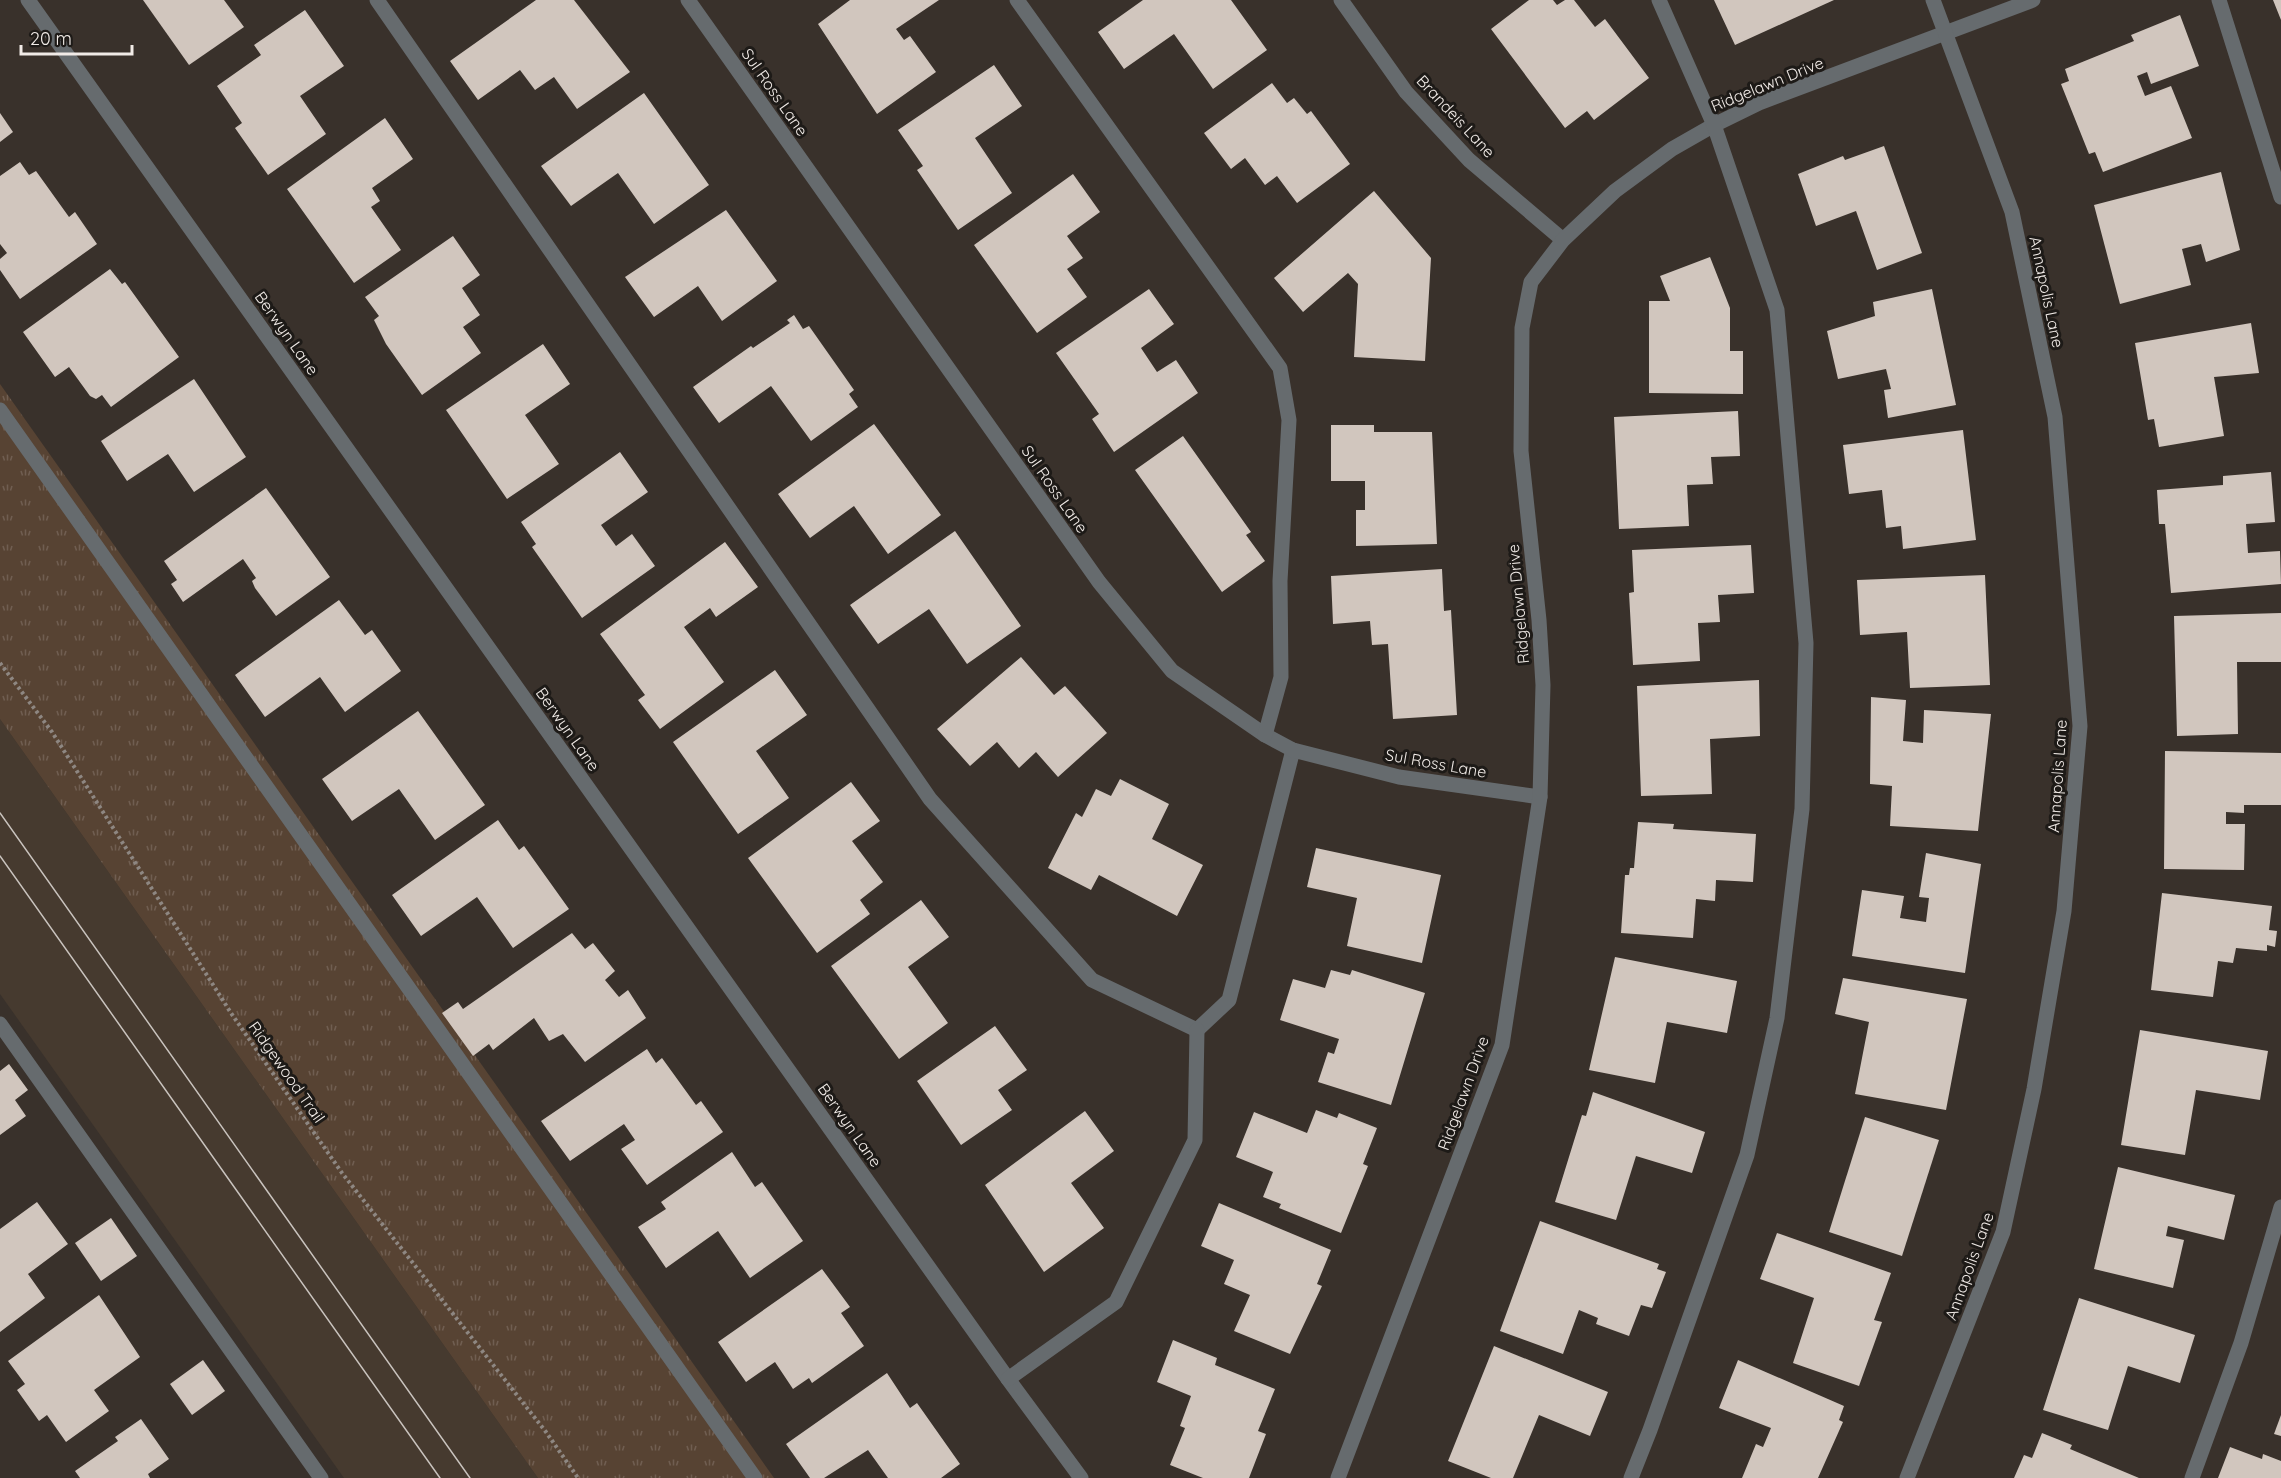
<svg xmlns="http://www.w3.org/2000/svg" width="2281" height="1478" font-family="Quicksand,sans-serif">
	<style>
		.built { fill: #463a2f }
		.park { fill: url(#park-tufts) }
		.building { fill: #d1c6be }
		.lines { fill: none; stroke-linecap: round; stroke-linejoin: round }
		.path { stroke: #8e8782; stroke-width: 4; stroke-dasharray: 3 3; stroke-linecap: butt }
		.minor { stroke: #666b6e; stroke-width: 15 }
		.tram { stroke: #c9c3be; stroke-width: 1.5 }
		.labels { text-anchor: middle; stroke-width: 6; stroke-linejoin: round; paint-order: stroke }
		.street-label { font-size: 16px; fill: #f1ebe7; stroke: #1d1a17 }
	</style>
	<defs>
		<pattern id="park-tufts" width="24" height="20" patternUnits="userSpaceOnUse" patternTransform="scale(1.5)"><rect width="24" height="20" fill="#574333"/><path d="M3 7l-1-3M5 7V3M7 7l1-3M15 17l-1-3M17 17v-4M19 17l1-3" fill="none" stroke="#705e51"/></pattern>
	</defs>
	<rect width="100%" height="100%" fill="#39312b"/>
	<polygon class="built" points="0,719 538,1478 344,1478 0,994"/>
	<polygon class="park" points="0,384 774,1478 538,1478 0,719"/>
	<g class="building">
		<polygon points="143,0 224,0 244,27 189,65"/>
		<polygon points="536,0 574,0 630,72 577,109 554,77 535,90 520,70 478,100 450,61"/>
		<polygon points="850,0 939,0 896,29 904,40 910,36 936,72 877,114 818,24"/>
		<polygon points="1143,0 1231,0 1267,50 1213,89 1174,34 1124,69 1098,32"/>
		<polygon points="1529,0 1553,0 1557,5 1565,0 1574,0 1595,27 1605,19 1649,78 1594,120 1587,111 1565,128 1491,29"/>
		<polygon points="1714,0 1834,0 1735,45"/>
		<polygon points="2273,0 2281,0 2281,20"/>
		<polygon points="305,10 344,66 300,96 326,134 268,175 235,128 242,123 217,86 261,55 254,45"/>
		<polygon points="2180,15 2199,66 2151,84 2147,72 2137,76 2145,96 2171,86 2192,138 2103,172 2095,152 2089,154 2061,84 2069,81 2065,69 2134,41 2131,35"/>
		<polygon points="994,65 1022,106 975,138 1012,193 958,230 917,170 923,166 898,130"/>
		<polygon points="1272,83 1287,103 1294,98 1307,114 1311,111 1350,164 1297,203 1277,176 1265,185 1245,158 1231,169 1204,133"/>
		<polygon points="644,93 709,185 654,224 618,173 571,206 541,166"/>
		<polygon points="0,113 13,132 0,142"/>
		<polygon points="385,118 413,159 372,188 380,201 371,207 401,250 354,283 287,189"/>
		<polygon points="1884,146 1922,253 1877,270 1856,211 1816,226 1798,174 1843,156 1845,160"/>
		<polygon points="20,162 29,175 36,171 69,217 75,212 97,244 20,299 0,270 0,259 7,253 0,244 0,176"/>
		<polygon points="2221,172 2240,250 2206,262 2201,244 2182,249 2191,285 2120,304 2094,205"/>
		<polygon points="1073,174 1100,212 1067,236 1083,258 1067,269 1087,297 1037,333 974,245"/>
		<polygon points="1374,191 1431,258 1425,361 1354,357 1358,284 1348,273 1303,312 1274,278"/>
		<polygon points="726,210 777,281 722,321 698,286 654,317 625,277"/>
		<polygon points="453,236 480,275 462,288 480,315 463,327 481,353 422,395 386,344 374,320 379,316 365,297"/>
		<polygon points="1710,257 1730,308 1730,351 1743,351 1743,394 1649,393 1649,301 1670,301 1660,276"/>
		<polygon points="110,269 122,284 125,282 179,357 111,407 102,395 96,399 90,396 69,367 55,377 23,332"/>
		<polygon points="1149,289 1174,324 1141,348 1157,372 1176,360 1198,393 1114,452 1092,419 1099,414 1056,353"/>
		<polygon points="1932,289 1956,405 1888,418 1884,390 1891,389 1886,369 1838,379 1827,331 1875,316 1873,302"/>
		<polygon points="794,315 803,329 809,326 854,390 849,394 858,407 811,441 771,386 719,423 693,387 751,346 753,348 790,323 787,320"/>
		<polygon points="2251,323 2259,373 2214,377 2224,436 2159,447 2154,419 2148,420 2135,343"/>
		<polygon points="543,344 570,384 525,415 559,464 507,499 446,410"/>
		<polygon points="194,379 246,457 194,492 168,454 127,481 101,441"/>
		<polygon points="1738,411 1740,456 1711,457 1713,484 1687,485 1689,526 1619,529 1614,417"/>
		<polygon points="874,424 941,515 888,554 854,506 810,538 778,494"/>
		<polygon points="1331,425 1374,425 1374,432 1432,432 1437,544 1356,546 1356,510 1365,510 1365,481 1331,481"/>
		<polygon points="1963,430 1976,540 1903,549 1901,526 1886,528 1882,490 1849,494 1843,445"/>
		<polygon points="1183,436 1251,532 1246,535 1265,561 1222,592 1135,470"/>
		<polygon points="620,452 648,492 601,525 616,546 632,534 655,566 582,618 532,547 536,544 521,522"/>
		<polygon points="2271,472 2275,522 2246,524 2248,553 2280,551 2281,584 2171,593 2165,524 2159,524 2157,490 2223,485 2223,476"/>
		<polygon points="266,488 330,577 276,616 255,588 252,581 256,578 243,559 183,602 171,584 177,580 164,561"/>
		<polygon points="955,531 1021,626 967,664 929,609 878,644 850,605"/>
		<polygon points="725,542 758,587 716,617 710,608 684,627 724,682 660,729 638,700 645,695 600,634"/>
		<polygon points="1751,545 1754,593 1718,595 1720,622 1698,623 1700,661 1633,665 1629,593 1634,592 1632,550"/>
		<polygon points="1442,569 1444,611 1451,610 1457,715 1393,719 1388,644 1372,645 1370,621 1333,624 1331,576"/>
		<polygon points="1985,575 1990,685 1910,688 1907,632 1860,635 1857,580"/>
		<polygon points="339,600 365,635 372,630 401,671 345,712 320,677 265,717 235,675"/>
		<polygon points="2281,613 2281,662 2237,662 2238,734 2177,736 2174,616"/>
		<polygon points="1021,657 1054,695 1065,686 1107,733 1058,777 1036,752 1019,768 997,742 970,766 937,729"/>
		<polygon points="775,670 807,715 756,751 789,798 738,834 673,742"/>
		<polygon points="1759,680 1760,736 1710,739 1712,794 1641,796 1637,686"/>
		<polygon points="1871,697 1906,700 1903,741 1923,743 1924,710 1991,714 1978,831 1890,826 1892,786 1870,784"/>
		<polygon points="418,711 485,805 435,840 399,789 352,821 322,779"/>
		<polygon points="2165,751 2281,753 2281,805 2244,805 2244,813 2226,812 2226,824 2245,824 2244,870 2164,869"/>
		<polygon points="1120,779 1169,804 1152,839 1203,865 1177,916 1099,875 1091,890 1048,868 1076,813 1082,817 1096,789 1111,796"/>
		<polygon points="851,782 880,821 852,841 883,882 860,900 870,914 817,953 748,858"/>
		<polygon points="498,820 519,850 524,846 569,909 513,948 477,897 421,936 392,895"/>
		<polygon points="1638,822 1674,824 1673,829 1756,834 1753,882 1716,880 1715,901 1696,899 1693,938 1621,933 1625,875 1629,875 1630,868 1634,868"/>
		<polygon points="1316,848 1441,875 1422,963 1347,946 1357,898 1307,887"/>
		<polygon points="1926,853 1981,864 1965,973 1852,956 1862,890 1904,896 1900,918 1926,922 1929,898 1919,897"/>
		<polygon points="2162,893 2272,906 2269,930 2277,931 2275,947 2267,945 2267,951 2236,948 2233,963 2218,961 2213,997 2151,990"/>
		<polygon points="921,900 949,937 908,967 948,1023 899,1059 831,966"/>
		<polygon points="572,933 585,949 593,943 615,971 605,980 619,997 628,990 646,1018 585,1062 563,1034 549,1041 534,1018 493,1050 489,1044 473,1056 442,1013 458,1002 463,1009"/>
		<polygon points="1615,957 1737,981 1727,1033 1667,1022 1655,1083 1589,1070"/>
		<polygon points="1331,970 1350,975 1352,970 1425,993 1391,1105 1318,1082 1328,1052 1334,1054 1339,1039 1280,1020 1293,979 1325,988"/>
		<polygon points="1843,978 1967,999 1946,1110 1855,1094 1869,1022 1835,1014"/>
		<polygon points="995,1026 1027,1070 998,1090 1012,1110 961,1145 917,1081"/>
		<polygon points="2140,1030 2268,1051 2260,1100 2196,1090 2185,1155 2121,1145"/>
		<polygon points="647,1049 656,1063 662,1058 696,1105 701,1101 723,1132 647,1185 621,1149 635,1140 624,1124 570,1161 541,1121"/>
		<polygon points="9,1064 28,1090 15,1100 26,1116 0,1135 0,1071"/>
		<polygon points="1593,1092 1705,1132 1692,1173 1636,1156 1616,1220 1555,1202 1582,1115 1586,1116"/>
		<polygon points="1316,1110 1337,1118 1339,1113 1377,1128 1363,1164 1368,1166 1341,1233 1279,1208 1281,1204 1263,1197 1273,1172 1236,1157 1254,1112 1307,1133"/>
		<polygon points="1085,1111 1114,1151 1071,1183 1104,1228 1044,1272 985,1185"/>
		<polygon points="1865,1117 1939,1140 1902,1256 1829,1232"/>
		<polygon points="732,1152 755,1187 762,1182 803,1241 750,1278 718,1231 666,1268 638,1227 666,1209 661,1202"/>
		<polygon points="2118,1167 2235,1195 2224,1240 2168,1226 2166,1236 2184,1240 2173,1288 2094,1269"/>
		<polygon points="37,1202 68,1244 28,1274 45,1298 0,1332 0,1229"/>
		<polygon points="1219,1203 1331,1250 1317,1284 1322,1286 1290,1354 1234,1331 1250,1295 1224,1284 1234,1260 1201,1246"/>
		<polygon points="111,1218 137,1256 101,1281 75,1243"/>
		<polygon points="1540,1221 1659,1264 1657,1269 1666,1272 1652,1308 1641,1305 1629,1336 1596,1324 1598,1318 1579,1310 1563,1354 1500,1331"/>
		<polygon points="1777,1233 1891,1273 1874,1320 1882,1322 1859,1386 1793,1363 1814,1298 1760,1279"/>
		<polygon points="822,1269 850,1307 841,1313 864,1346 812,1383 809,1378 793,1389 775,1362 746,1382 718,1342"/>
		<polygon points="99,1295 140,1357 94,1390 109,1411 66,1442 47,1415 39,1421 17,1390 25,1384 8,1361"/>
		<polygon points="2079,1298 2195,1335 2180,1383 2128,1366 2108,1430 2043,1410"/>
		<polygon points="1173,1340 1217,1358 1215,1365 1275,1389 1258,1431 1266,1434 1249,1478 1203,1478 1170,1465 1185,1428 1180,1426 1191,1396 1157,1382"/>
		<polygon points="1494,1346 1608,1392 1590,1436 1539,1415 1513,1478 1491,1478 1448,1461"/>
		<polygon points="203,1360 225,1391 192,1415 170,1384"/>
		<polygon points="1738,1360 1844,1406 1839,1420 1843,1422 1818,1478 1742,1478 1756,1444 1763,1447 1771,1428 1719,1408"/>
		<polygon points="887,1373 910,1408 917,1403 960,1464 941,1478 888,1478 868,1450 824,1478 810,1478 786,1444"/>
		<polygon points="2281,1415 2281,1436 2274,1434"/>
		<polygon points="141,1419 169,1459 148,1474 150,1478 80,1478 75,1471 118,1441 115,1437"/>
		<polygon points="2042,1433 2072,1445 2070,1449 2139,1478 2014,1478 2024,1455 2032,1458"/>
		<polygon points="2230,1447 2262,1459 2263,1454 2281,1461 2281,1478 2218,1478"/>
	</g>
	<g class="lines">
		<polyline class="path" points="0,663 52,732 231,1013 342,1173 546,1432 578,1478"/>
		<g class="minor">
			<polyline points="28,0 1008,1379 1081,1478"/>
			<polyline points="377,0 930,799 1092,980 1197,1030 1229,1000 1293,750"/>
			<polyline points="688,0 1099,582 1172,671 1265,735 1293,750 1399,777 1540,797"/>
			<polyline points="1017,0 1280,368 1289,420 1280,581 1281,677 1265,735"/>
			<polyline points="1341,0 1406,92 1469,160 1563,240"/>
			<polyline points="2219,0 2281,197"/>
			<polyline points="0,410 755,1478"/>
			<polyline points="0,1024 321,1478"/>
			<polyline points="1008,1379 1116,1302 1195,1140 1197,1030"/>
			<polyline points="1338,1478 1502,1045 1540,797 1543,685 1539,620 1521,451 1522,328 1531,282 1563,240 1615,191 1672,149 1714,125 1759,103 2033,0"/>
			<polyline points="1631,1478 1650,1430 1747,1155 1777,1018 1802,809 1806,643 1777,310 1714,125 1659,0"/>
			<polyline points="1907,1478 2003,1232 2034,1089 2064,911 2080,726 2055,417 2012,212 1933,0"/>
			<polyline points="2192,1478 2241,1343 2281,1207"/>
		</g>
		<g class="tram">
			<polyline points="0,813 470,1478"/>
			<polyline points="0,856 440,1478"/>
		</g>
	</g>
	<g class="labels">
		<g class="street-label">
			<text transform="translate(1767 84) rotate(-22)" y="6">Ridgelawn Drive</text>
			<text transform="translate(775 92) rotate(55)" y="6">Sul Ross Lane</text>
			<text transform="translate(1456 116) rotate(47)" y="6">Brandeis Lane</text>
			<text transform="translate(2047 292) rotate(78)" y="6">Annapolis Lane</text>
			<text transform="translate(287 333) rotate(55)" y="6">Berwyn Lane</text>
			<text transform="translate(1055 489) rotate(55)" y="6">Sul Ross Lane</text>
			<text transform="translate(1518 604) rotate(-95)" y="6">Ridgelawn Drive</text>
			<text transform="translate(568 729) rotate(55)" y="6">Berwyn Lane</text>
			<text transform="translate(1436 763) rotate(10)" y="6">Sul Ross Lane</text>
			<text transform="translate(2057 776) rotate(-86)" y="6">Annapolis Lane</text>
			<text transform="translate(287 1072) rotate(55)" y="6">Ridgewood Trail</text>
			<text transform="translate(1463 1093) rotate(-70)" y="6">Ridgelawn Drive</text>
			<text transform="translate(850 1125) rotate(55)" y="6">Berwyn Lane</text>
			<text transform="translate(1969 1266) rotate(-70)" y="6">Annapolis Lane</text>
		</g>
	</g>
	<path d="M21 45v9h111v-9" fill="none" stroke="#f1ebe7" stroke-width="3"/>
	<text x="30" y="45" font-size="18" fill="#f1ebe7" stroke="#1d1a17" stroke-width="4.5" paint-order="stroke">20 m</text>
</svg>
